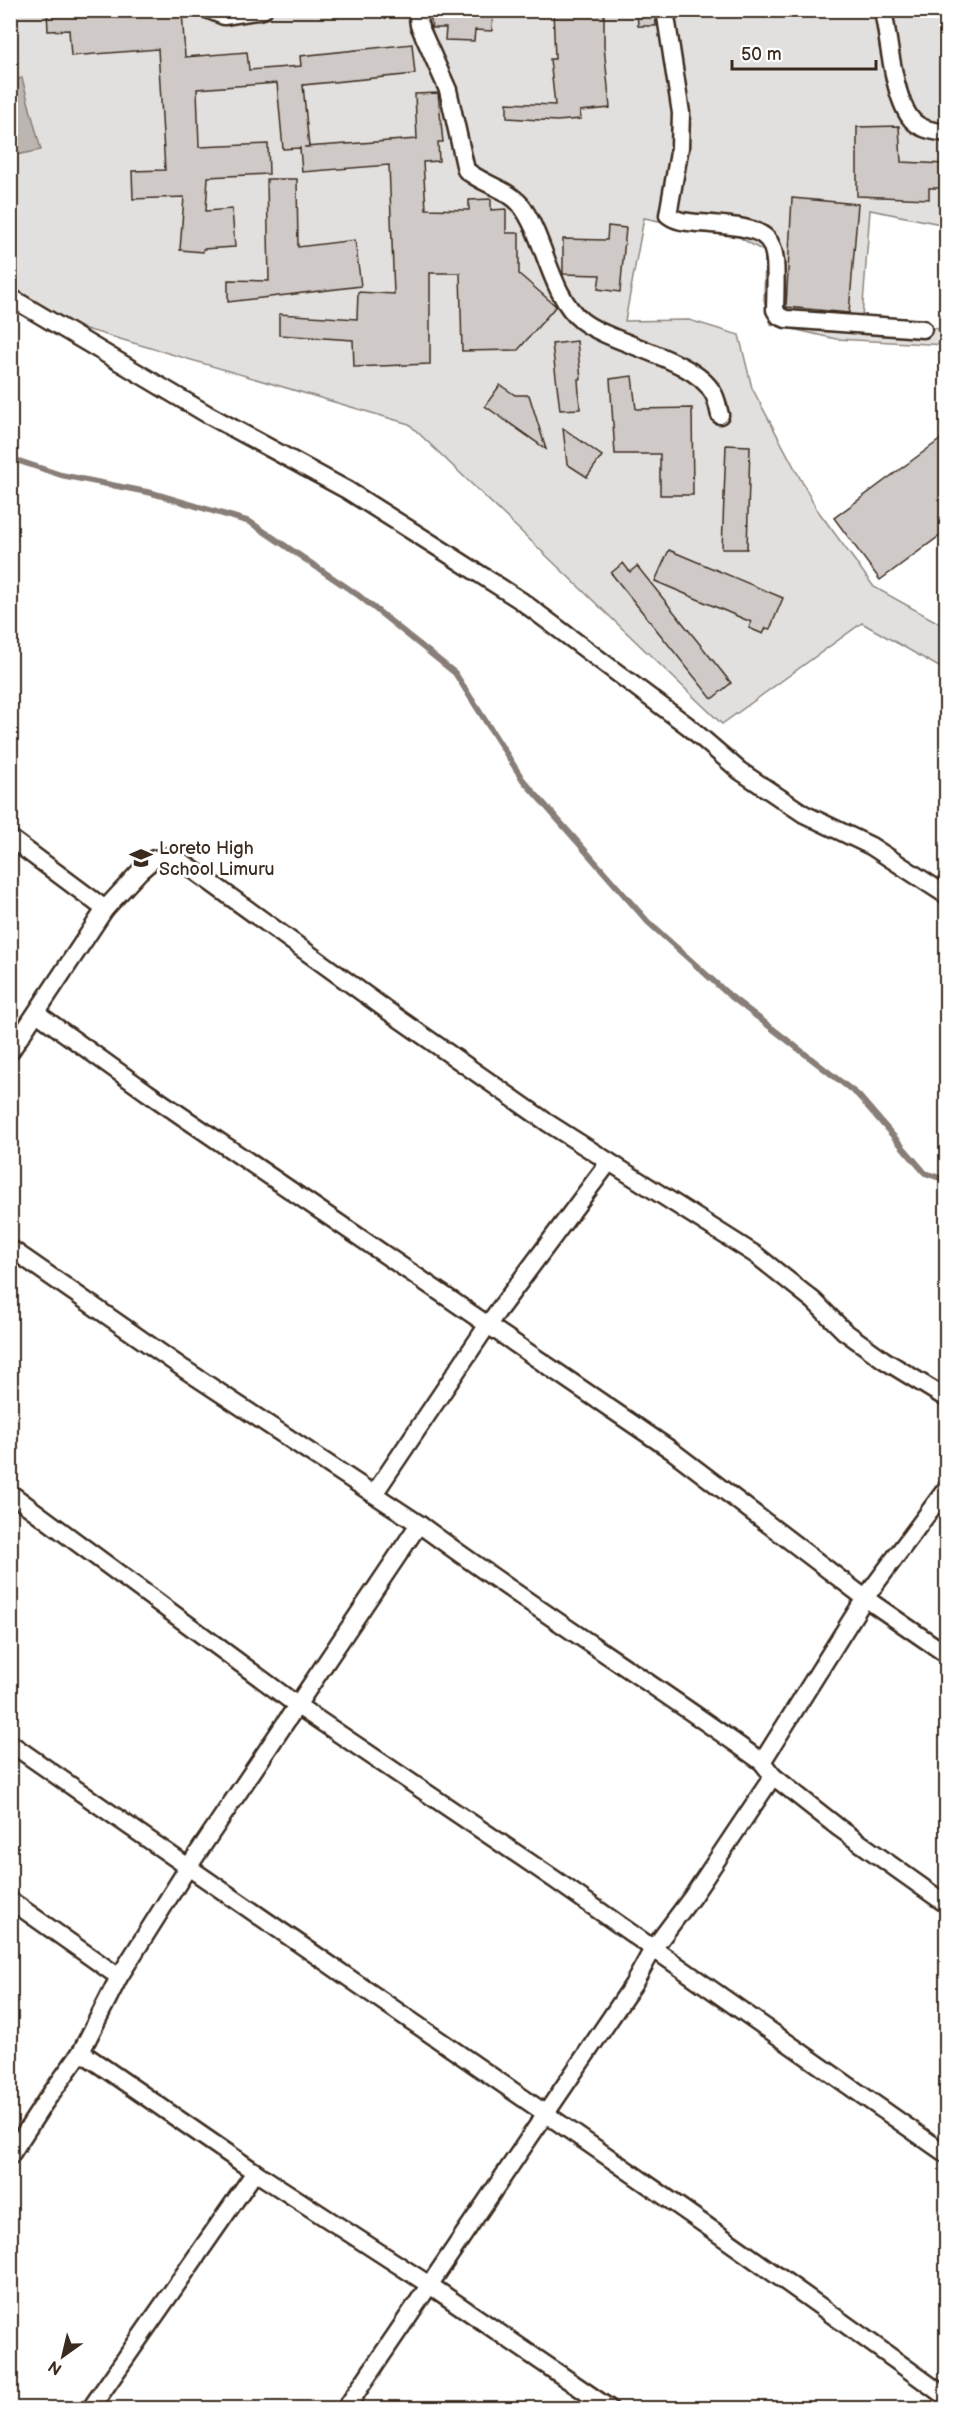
<svg xmlns="http://www.w3.org/2000/svg" width="957" height="2419" font-family="'Balsamiq Sans',sans-serif">
	<style>
		.green { fill: #e2e0de; stroke: #8e857e; stroke-width: 1.5 }
		.water { fill: #bcb6b3; stroke: #887e77; stroke-width: 1.5 }
		.lines { fill: none; stroke-linecap: round; stroke-linejoin: round }
		.stream { stroke: #887e77; stroke-width: 6 }
		.building { fill: #cfcac7; stroke: #3b2a1e; stroke-width: 1.5 }
		.street-casing { stroke: #3b2a1e; stroke-width: 21 }
		.street { stroke: #fff; stroke-width: 16 }
		.labels { text-anchor: middle; stroke-width: 6; stroke-linejoin: round; paint-order: stroke }
		.poi-label { font-size: 18px; fill: #3b2a1e; stroke: #fff; text-anchor: start }
	</style>
	<rect width="100%" height="100%" fill="#fff"/>
	<filter id="ink" filterUnits="userSpaceOnUse"><feTurbulence type="fractalNoise" baseFrequency=".0167" numOctaves="2"/><feDisplacementMap in="SourceGraphic" scale="12" xChannelSelector="R" yChannelSelector="G"/><feConvolveMatrix kernelMatrix="1 2 1 2 8 2 1 2 1" color-interpolation-filters="sRGB"/></filter>
	<g filter="url(#ink)">
		<polygon class="green" points="906,10 909,17 930,11 946,11 946,225 870,210 862,318 946,330 946,345 836,339 771,324 764,300 765,252 739,237 644,218 625,321 689,320 739,335 752,388 816,508 874,587 946,627 946,671 862,623 722,724 409,424 79,327 11,288 11,11"/>
		<polygon class="water" points="22,78 41,150 11,156 11,80"/>
		<g class="lines">
			<polyline class="stream" points="10,458 61,475 152,493 250,522 358,595 455,673 523,780 648,922 729,995 858,1095 925,1173 946,1180"/>
		</g>
		<g class="building">
			<polygon points="47,10 182,10 185,57 247,52 249,70 301,66 300,56 412,44 415,74 303,85 309,147 304,147 417,139 415,94 438,93 443,142 438,142 439,161 423,162 426,209 469,210 469,200 491,199 491,210 506,209 506,233 519,233 519,274 556,306 518,350 462,351 460,273 430,273 430,364 354,367 353,340 279,335 279,314 357,319 358,292 394,294 389,165 302,172 300,148 283,149 277,83 197,89 199,147 268,144 269,174 208,177 206,211 232,209 235,247 203,249 203,252 180,250 184,197 133,199 132,171 165,170 158,49 71,56 69,30 48,31"/>
			<polygon points="430,10 493,10 492,31 475,30 474,41 445,40 446,28 432,28"/>
			<polygon points="553,10 604,10 604,46 610,108 580,111 581,119 557,121 507,118 507,103 555,105 550,59 555,59"/>
			<polygon points="637,10 655,10 656,26 638,26"/>
			<polygon points="899,126 901,162 946,164 946,188 929,188 929,199 857,196 857,127"/>
			<polygon points="267,179 297,179 298,247 355,240 361,286 228,302 228,280 269,281"/>
			<polygon points="792,198 858,204 849,313 786,307"/>
			<polygon points="608,226 626,228 620,292 598,289 600,275 563,274 563,239 607,240"/>
			<polygon points="577,341 581,379 578,379 580,409 560,410 552,344"/>
			<polygon points="632,376 636,409 692,408 693,495 660,495 660,454 615,454 610,379"/>
			<polygon points="500,385 515,395 529,395 546,449 485,406"/>
			<polygon points="563,428 602,456 587,477 567,464"/>
			<polygon points="941,439 946,447 946,531 880,580 834,518"/>
			<polygon points="726,445 750,446 747,549 722,549"/>
			<polygon points="669,550 783,598 770,629 766,628 763,634 749,628 751,622 655,581"/>
			<polygon points="623,563 630,572 637,566 731,683 712,699 611,573"/>
		</g>
		<g class="lines">
			<g class="street-casing">
				<g id="street">
					<polyline points="209,10 224,16 263,10"/>
					<path d="M417,10L419,25L448,90L466,170C482,184 506,188 520,204C545,236 550,296 582,321C614,345 694,358 713,393C717,399 718,408 720,415"/>
					<path d="M665,10L681,113L680,147L668,215C677,222 688,222 699,223C780,229 777,233 775,310L779,316L786,319L923,329"/>
					<path d="M883,10C889,39 893,98 912,120C921,130 934,131 946,133"/>
					<polyline points="10,297 207,414 347,490 442,550 520,600 688,726 740,771 804,814 871,846 946,895"/>
					<polyline points="10,838 105,909"/>
					<polyline points="38,1014 148,1093 671,1450 865,1598 946,1654"/>
					<polyline points="10,1052 105,909 140,871 154,859 168,856 185,864 388,1011 548,1123 756,1255 814,1301 844,1331 884,1360 946,1398"/>
					<polyline points="10,1248 184,1369 419,1524 187,1869 119,1977"/>
					<polyline points="10,1493 298,1706 554,1879 946,2154"/>
					<polyline points="374,1494 489,1323 609,1162"/>
					<path d="M419,1524C531,1607 649,1680 762,1762L773,1776L839,1828L946,1904"/>
					<path d="M10,1743C322,1962 639,2173 946,2397"/>
					<polyline points="762,1762 865,1598 946,1489"/>
					<polyline points="10,1900 119,1977 81,2052 255,2172 431,2286 609,2408"/>
					<polyline points="10,2156 45,2102 81,2052"/>
					<polyline points="91,2408 255,2172"/>
					<polyline points="346,2408 633,1985 653,1949 692,1897 773,1776"/>
				</g>
			</g>
			<use href="#street" class="street"/>
		</g>
	</g>
	<defs>
		<g id="school-bare" transform="scale(1.8)"><path d="M0-5L7-2L0 1L-7-2ZM-4 1L0 2.5L4 1V4Q0 6-4 4Z" fill="#3b2a1e" stroke="#fff" stroke-width="2.5" paint-order="stroke"/></g>
	</defs>
	<g fill-rule="evenodd">
		<use href="#school-bare" x="141" y="858"/>
	</g>
	<g class="labels">
		<g class="poi-label">
			<text x="159" y="854">Loreto High<tspan x="159" dy="21">School Limuru</tspan></text>
		</g>
	</g>
	<rect width="957" height="2419" fill="none" stroke="#fff" stroke-width="36"/>
	<rect x="18" y="18" width="921" height="2383" fill="none" stroke="#3b2a1e" stroke-width="2" filter="url(#ink)"/>
	<g transform="translate(63 2356) rotate(214)" stroke="#ffffff" stroke-width="4.5" paint-order="stroke">
	<path d="M0-4.5L10 22L0 15L-10 22Z" fill="#3b2a1e"/>
	<text y="-9" font-size="16" font-weight="bold" text-anchor="middle" fill="#3b2a1e">N</text>
	</g>
	<path d="M732 60v9h144v-9" fill="none" stroke="#3b2a1e" stroke-width="3"/>
	<text x="741" y="60" font-size="18" fill="#3b2a1e" stroke="#ffffff" stroke-width="4.5" paint-order="stroke">50 m</text>
</svg>
